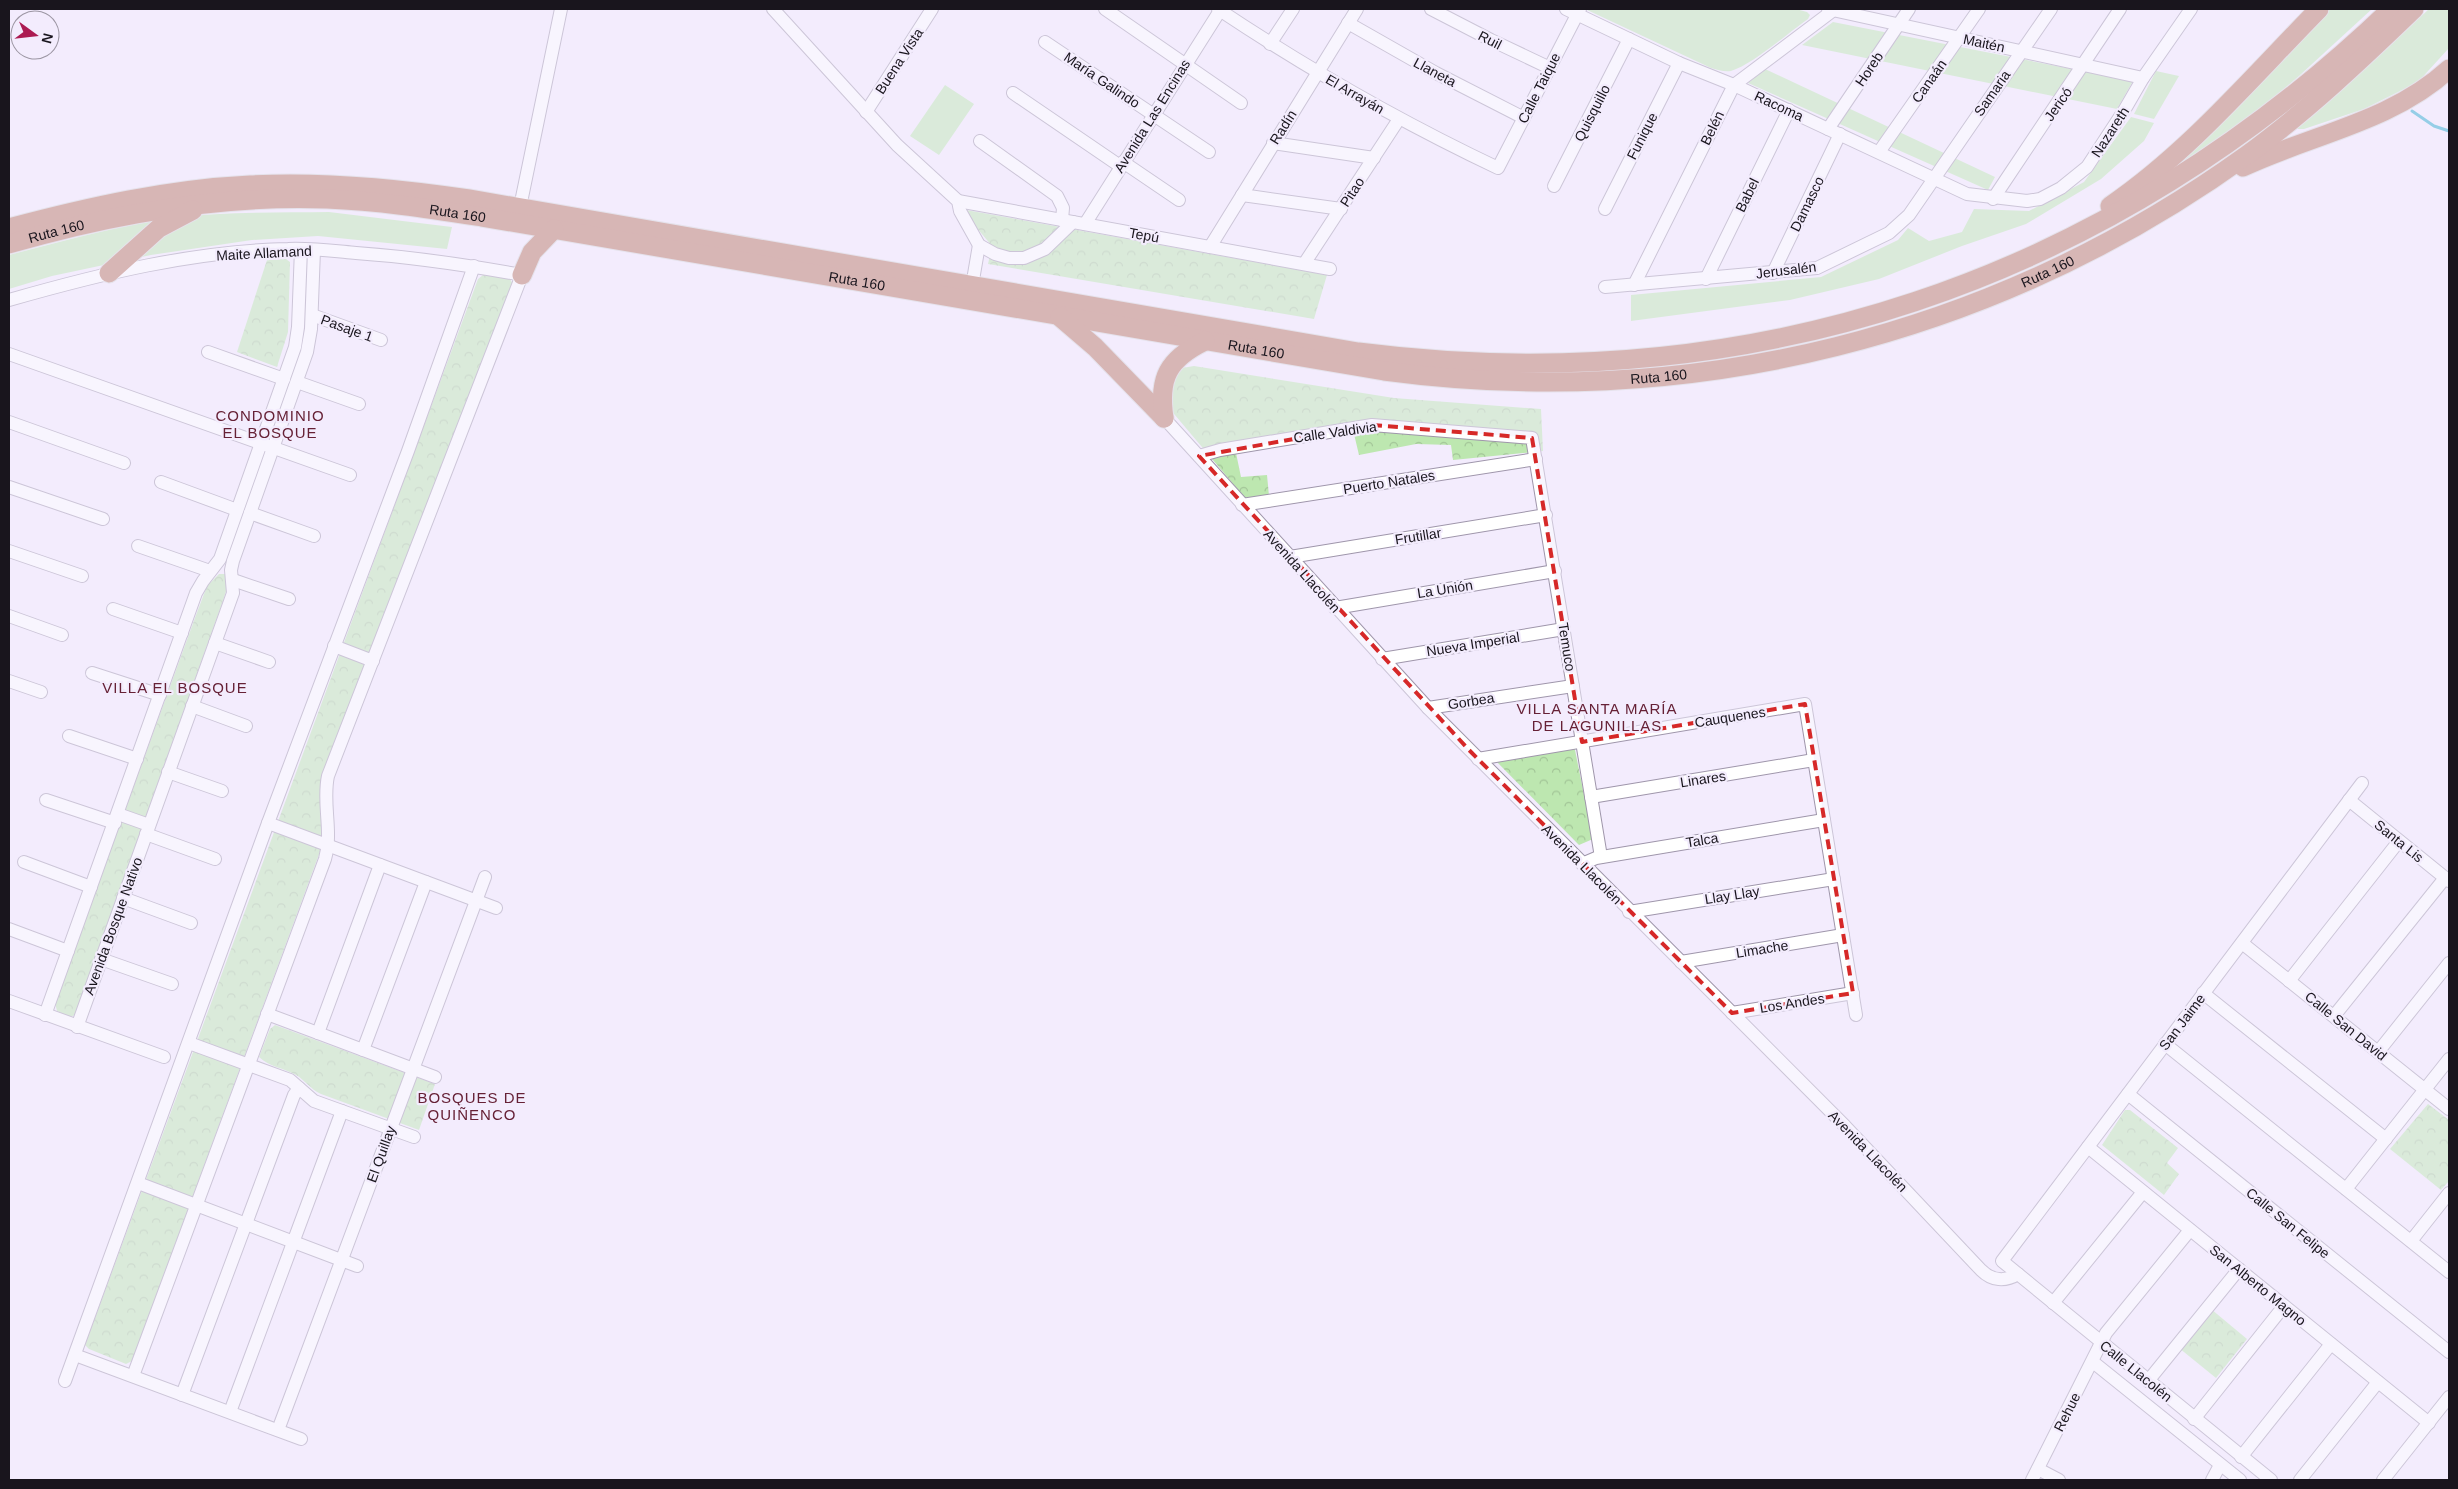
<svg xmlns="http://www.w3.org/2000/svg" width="2458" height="1489" font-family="Arial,sans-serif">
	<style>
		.grass { fill: #bde7b0 }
		.park { fill: url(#park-crowns) }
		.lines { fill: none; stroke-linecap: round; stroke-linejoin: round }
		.stream { stroke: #24a9cc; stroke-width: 3 }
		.minor-casing { stroke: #9f96ab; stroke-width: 14 }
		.highway-casing { stroke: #d6d5d6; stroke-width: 21 }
		.minor { stroke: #fff; stroke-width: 12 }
		.highway { stroke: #b7735e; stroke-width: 19 }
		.marked { fill: none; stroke: #d62828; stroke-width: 4; stroke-dasharray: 10 6; stroke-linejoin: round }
		.labels { text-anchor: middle; stroke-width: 4.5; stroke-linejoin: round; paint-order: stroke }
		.street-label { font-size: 14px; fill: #19151d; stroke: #f3ecfd }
		.neighbourhood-label { font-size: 15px; letter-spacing: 1px; fill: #662136; stroke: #f3ecfd }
	</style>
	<defs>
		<pattern id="park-crowns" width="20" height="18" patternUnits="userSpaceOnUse" patternTransform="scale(1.25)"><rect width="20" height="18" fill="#bde7b0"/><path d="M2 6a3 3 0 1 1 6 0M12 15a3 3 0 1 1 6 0" fill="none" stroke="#a2c597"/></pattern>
	</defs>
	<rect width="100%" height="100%" fill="#f3ecfd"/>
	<g class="grass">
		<path d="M1585,9H1796L1807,12L1810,15L1808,19C1788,33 1752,65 1731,71C1724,72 1718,70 1711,68Z"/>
		<polygon points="2325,9 2372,9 2299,76 2248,119 2165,176"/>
		<polygon points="2429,9 2449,9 2449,48 2418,82 2364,109 2304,129 2295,129 2298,123 2383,52"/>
		<polygon points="1833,22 2133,81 2117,109 1802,45"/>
		<polygon points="1765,69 1995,177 1988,190 1748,83"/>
		<polygon points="2156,71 2179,76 2154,119 2134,114"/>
		<polygon points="945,85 974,104 939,155 910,136"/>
		<polygon points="2131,117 2154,123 2144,141 2101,179 2026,224 1962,246 1879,279 1790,300 1631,321 1631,295 1821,277 1898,240 1908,228 1929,241 1962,232 1974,209 2029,211 2084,182"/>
		<path d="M329,212L452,227L447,249L318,236L252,240L151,255L52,276L9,289V255C63,241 117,226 173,218C224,211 278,213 329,212Z"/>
	</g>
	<g class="park">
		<polygon points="966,210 1327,275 1314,319 988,264 992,246 965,214"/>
		<polygon points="286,259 290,262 288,332 277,367 237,352 267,260"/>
		<path d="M483,275L510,279L513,284L325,766C318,793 325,821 321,849L132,1361L126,1364L89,1349L85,1345L478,279Z"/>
		<polygon points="1194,366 1394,398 1541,409 1543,451 1453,460 1451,445 1416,444 1359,455 1354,434 1236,453 1241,477 1267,475 1269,496 1245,498 1169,408 1171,384 1182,368"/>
		<polygon points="219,574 225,574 228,585 223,601 75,1015 70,1017 57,1011 55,1003 196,615 207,586"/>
		<polygon points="1574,745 1593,839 1579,845 1494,759"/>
		<path d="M275,1025L435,1084L419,1130L321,1094C310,1089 305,1080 296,1075C284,1068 269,1067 259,1057L270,1029Z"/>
		<polygon points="2428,1104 2449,1120 2449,1181 2441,1190 2390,1149"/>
		<polygon points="2125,1110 2130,1110 2178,1148 2167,1163 2179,1174 2164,1195 2102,1145"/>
		<polygon points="2211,1309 2247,1339 2216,1378 2179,1348"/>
	</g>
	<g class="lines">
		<polyline class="stream" points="2412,111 2434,126 2449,131"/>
		<g class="minor-casing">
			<g id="minor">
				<polyline points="773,9 897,145 958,201 960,211 979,245 995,254 1009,258 1024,258 1045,249 1073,222"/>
				<polyline points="1105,9 1241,103"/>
				<path d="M1218,9C1308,69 1401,122 1498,168L1580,9"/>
				<polyline points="1431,9 1491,40 1550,68"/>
				<polyline points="1566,9 1679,63 1734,85 1967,194 2027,201 2040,199 2061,188 2087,167 2125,109 2143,78 2191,9"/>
				<polyline points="1828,9 2143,78"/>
				<polyline points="1348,23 1436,73 1524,118"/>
				<polyline points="1045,42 1209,152"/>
				<polyline points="1270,44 1293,9"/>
				<polyline points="1013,93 1120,166"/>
				<polyline points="866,112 932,9"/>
				<polyline points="1828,129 1909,9"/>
				<polyline points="980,141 1057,196 1063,208 1062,220"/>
				<polyline points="1273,143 1374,158"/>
				<polyline points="1879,152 1979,9"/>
				<polyline points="1123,162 1179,200"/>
				<polyline points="1554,186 1629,39"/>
				<polyline points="1242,195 1341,209"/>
				<polyline points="1993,199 2120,9"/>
				<polyline points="958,201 1330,269"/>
				<polyline points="520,207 561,9"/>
				<polyline points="1605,209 1679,63"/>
				<polyline points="1085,224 1221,9"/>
				<polyline points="1210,247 1357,9"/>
				<polyline points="1304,264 1399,119"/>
				<polyline points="1773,273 1840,134"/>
				<polyline points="1706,279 1789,110"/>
				<polyline points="1634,285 1734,85 1835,9"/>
				<polyline points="972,286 979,245"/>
				<polyline points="1605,287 1817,268 1889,233 1909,215 2051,9"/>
				<path d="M9,300C100,274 193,251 288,249C311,248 334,251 356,253C412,257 467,265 522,275L328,776C322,803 333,831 325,859L133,1376"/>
				<polyline points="312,315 381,340"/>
				<polyline points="208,352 284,379"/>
				<polyline points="9,354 350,475"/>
				<polyline points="297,382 359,404"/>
				<path d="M1164,418L1428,708L1845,1126L1981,1270C1992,1281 2005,1282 2018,1274"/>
				<polyline points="9,422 124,463"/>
				<polyline points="1199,456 1220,450 1372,425 1532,438 1601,857"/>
				<polyline points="161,482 237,510"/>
				<polyline points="9,487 103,519"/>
				<polyline points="1242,505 1536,459"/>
				<polyline points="250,513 314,536"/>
				<polyline points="138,546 210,571"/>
				<polyline points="9,551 82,576"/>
				<polyline points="1290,557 1546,515"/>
				<polyline points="233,580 289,599"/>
				<polyline points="1335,608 1555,571"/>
				<polyline points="113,609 182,633"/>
				<polyline points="9,616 62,635"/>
				<polyline points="215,643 269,662"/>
				<polyline points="334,646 373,661"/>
				<polyline points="1382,659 1564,629"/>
				<polyline points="92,673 160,695"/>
				<polyline points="9,681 41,692"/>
				<polyline points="192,706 246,726"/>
				<polyline points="1428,708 1573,686"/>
				<polyline points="69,736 137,759"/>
				<polyline points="1478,759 1805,704 1856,1015"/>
				<polyline points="168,772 222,791"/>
				<polyline points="1591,797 1814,760"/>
				<polyline points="46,800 115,823"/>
				<polyline points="2349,800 2449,881"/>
				<polyline points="118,814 149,825"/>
				<polyline points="268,823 496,908"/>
				<polyline points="146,834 215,859"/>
				<polyline points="24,862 91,887"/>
				<polyline points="1582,864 1596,858 1824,820"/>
				<polyline points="123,898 191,923"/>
				<polyline points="1629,912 1834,879"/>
				<polyline points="9,929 68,951"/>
				<polyline points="2242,943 2449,1109"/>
				<polyline points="101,959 172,984"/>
				<polyline points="1681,962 1843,935"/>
				<polyline points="2289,981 2399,841"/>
				<polyline points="2203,993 2386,1139"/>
				<polyline points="9,1001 164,1057"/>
				<polyline points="1732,1013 1853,993"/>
				<polyline points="267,1014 435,1077"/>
				<polyline points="45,1015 196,593 203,581 220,559 295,347 298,327 301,249"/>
				<polyline points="2334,1016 2445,878"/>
				<polyline points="77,1027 233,593 231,570 233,561 307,352 311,329 314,250"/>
				<polyline points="318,1033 380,865"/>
				<polyline points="189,1043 290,1080 314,1101 414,1137"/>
				<polyline points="2165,1044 2449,1272"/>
				<polyline points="363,1050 426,882"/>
				<polyline points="2378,1052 2449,963"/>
				<polyline points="2128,1094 2449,1352"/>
				<polyline points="2088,1147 2429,1423"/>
				<polyline points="138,1183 357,1266"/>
				<polyline points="2346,1189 2449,1059"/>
				<polyline points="2411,1241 2449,1193"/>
				<polyline points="2053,1303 2143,1192"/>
				<polyline points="75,1355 301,1439"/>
				<polyline points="2093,1362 2240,1480"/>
				<polyline points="65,1381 268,823 408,451 474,266"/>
				<polyline points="2148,1381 2239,1269"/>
				<polyline points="182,1395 294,1095 299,1088"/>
				<polyline points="230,1412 342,1111"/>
				<polyline points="2194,1419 2284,1306"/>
				<polyline points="278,1430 485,877"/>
				<polyline points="2241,1457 2331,1344"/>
				<polyline points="2038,1469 2059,1480"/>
				<polyline points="2032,1480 2106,1333 2190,1230"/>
				<polyline points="2212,1480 2220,1465"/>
				<polyline points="2271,1480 2002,1261 2362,783"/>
				<polyline points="2300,1480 2378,1382"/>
				<polyline points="2383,1480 2449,1397"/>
			</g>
		</g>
		<g class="highway-casing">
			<g id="highway">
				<path d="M2243,167C2313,134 2391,122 2449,69"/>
				<path d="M2110,206C2189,152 2252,77 2319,9"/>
				<path d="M9,228C88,207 168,189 250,185C323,181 396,188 469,199L1358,352C1751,402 2106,282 2391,9"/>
				<path id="s1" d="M9,244C112,214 219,195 327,199C379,201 430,209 482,217L1384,371C1692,412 1994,337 2247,155C2307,111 2361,60 2414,9"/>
				<polyline points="109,273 159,228 193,210"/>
				<polyline points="522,275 532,252 554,229"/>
				<polyline points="1060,317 1095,347 1164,418"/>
				<path d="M1164,418C1158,378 1168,359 1205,341"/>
			</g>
		</g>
		<use href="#minor" class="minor"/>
		<use href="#highway" class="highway"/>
	</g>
	<path d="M0 0H2458V1489H0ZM1372,425L1532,438L1582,742L1805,704L1853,993L1732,1013L1469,750L1199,456Z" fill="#f3ecfd" fill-opacity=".55" fill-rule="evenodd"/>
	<path class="marked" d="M1372,425L1532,438L1582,742L1805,704L1853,993L1732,1013L1469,750L1199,456Z"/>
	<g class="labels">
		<g class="street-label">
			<text transform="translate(1490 40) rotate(27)" y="5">Ruil</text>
			<text transform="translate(1984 43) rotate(12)" y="5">Maitén</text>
			<text transform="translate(899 61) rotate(-57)" y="5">Buena Vista</text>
			<text transform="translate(1869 69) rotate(-56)" y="5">Horeb</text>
			<text transform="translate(1435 72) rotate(28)" y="5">Llaneta</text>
			<text transform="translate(1102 80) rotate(34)" y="5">María Galindo</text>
			<text transform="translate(1929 81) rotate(-55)" y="5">Canaán</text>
			<text transform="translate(1539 88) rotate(-63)" y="5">Calle Taique</text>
			<text transform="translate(1992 93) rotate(-55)" y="5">Samaria</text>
			<text transform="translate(1355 94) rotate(30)" y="5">El Arrayán</text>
			<text transform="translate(2058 104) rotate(-55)" y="5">Jericó</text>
			<text transform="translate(1779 106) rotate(25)" y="5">Racoma</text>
			<text transform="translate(1592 113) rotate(-63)" y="5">Quisquillo</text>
			<text transform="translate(1152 116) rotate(-58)" y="5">Avenida Las Encinas</text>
			<text transform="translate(1283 127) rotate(-58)" y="5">Radín</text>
			<text transform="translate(1712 128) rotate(-64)" y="5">Belén</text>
			<text transform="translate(2110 132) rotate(-57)" y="5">Nazareth</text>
			<text transform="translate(1642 136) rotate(-63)" y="5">Funique</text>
			<text transform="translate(1352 192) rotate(-57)" y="5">Pitao</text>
			<text transform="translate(1747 195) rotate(-64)" y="5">Babel</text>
			<text transform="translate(1807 204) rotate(-64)" y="5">Damasco</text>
			<text dy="5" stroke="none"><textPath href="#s1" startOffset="454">Ruta 160</textPath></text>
			<text dy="5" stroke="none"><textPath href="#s1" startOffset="49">Ruta 160</textPath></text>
			<text transform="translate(1144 235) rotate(10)" y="5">Tepú</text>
			<text transform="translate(264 253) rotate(-3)" y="5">Maite Allamand</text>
			<text transform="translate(1786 270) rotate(-7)" y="5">Jerusalén</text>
			<text dy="5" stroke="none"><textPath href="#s1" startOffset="2074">Ruta 160</textPath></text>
			<text dy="5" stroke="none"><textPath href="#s1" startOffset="859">Ruta 160</textPath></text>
			<text transform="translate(347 328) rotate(20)" y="5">Pasaje 1</text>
			<text dy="5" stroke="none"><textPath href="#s1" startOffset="1264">Ruta 160</textPath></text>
			<text dy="5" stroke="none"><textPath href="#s1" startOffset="1669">Ruta 160</textPath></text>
			<text transform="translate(1335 432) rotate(-8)" y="5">Calle Valdivia</text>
			<text transform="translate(1389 482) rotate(-9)" y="5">Puerto Natales</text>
			<text transform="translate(1418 536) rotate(-9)" y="5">Frutillar</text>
			<text transform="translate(1302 571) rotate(48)" y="5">Avenida Llacolén</text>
			<text transform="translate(1445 589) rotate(-9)" y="5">La Unión</text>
			<text transform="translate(1473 644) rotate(-9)" y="5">Nueva Imperial</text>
			<text transform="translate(1567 647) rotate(81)" y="5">Temuco</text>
			<text transform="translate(1471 701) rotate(-9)" y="5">Gorbea</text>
			<text transform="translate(1730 717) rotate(-9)" y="5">Cauquenes</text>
			<text transform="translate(1703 779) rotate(-9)" y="5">Linares</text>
			<text transform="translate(1702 840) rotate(-9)" y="5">Talca</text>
			<text transform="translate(2399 841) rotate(39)" y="5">Santa Lis</text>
			<text transform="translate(1582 864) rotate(45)" y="5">Avenida Llacolén</text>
			<text transform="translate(1732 895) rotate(-9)" y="5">Llay Llay</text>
			<text transform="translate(113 926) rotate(-70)" y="5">Avenida Bosque Nativo</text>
			<text transform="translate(1762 949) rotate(-9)" y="5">Limache</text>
			<text transform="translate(1792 1003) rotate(-9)" y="5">Los Andes</text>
			<text transform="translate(2182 1022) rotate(-53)" y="5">San Jaime</text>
			<text transform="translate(2346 1026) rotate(39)" y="5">Calle San David</text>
			<text transform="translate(1868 1151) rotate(46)" y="5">Avenida Llacolén</text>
			<text transform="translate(381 1154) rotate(-70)" y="5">El Quillay</text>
			<text transform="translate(2288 1223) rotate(39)" y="5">Calle San Felipe</text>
			<text transform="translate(2258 1285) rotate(39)" y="5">San Alberto Magno</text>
			<text transform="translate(2136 1371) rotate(39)" y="5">Calle Llacolén</text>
			<text transform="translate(2067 1412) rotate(-63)" y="5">Rehue</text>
		</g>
		<g class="neighbourhood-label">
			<text x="270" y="421">CONDOMINIO<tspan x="270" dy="17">EL BOSQUE</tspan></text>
			<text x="175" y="693">VILLA EL BOSQUE</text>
			<text x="1597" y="714">VILLA SANTA MARÍA<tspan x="1597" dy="17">DE LAGUNILLAS</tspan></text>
			<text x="472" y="1103">BOSQUES DE<tspan x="472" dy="17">QUIÑENCO</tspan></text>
		</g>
	</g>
	<rect width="2458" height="1489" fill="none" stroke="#19151d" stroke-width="20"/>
	<g transform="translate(35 35) rotate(105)"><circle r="24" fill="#f3ecfd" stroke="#9c96a3"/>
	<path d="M0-4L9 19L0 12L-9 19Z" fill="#ac1b52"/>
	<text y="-8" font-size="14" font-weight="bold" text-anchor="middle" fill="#19151d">N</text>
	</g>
</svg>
